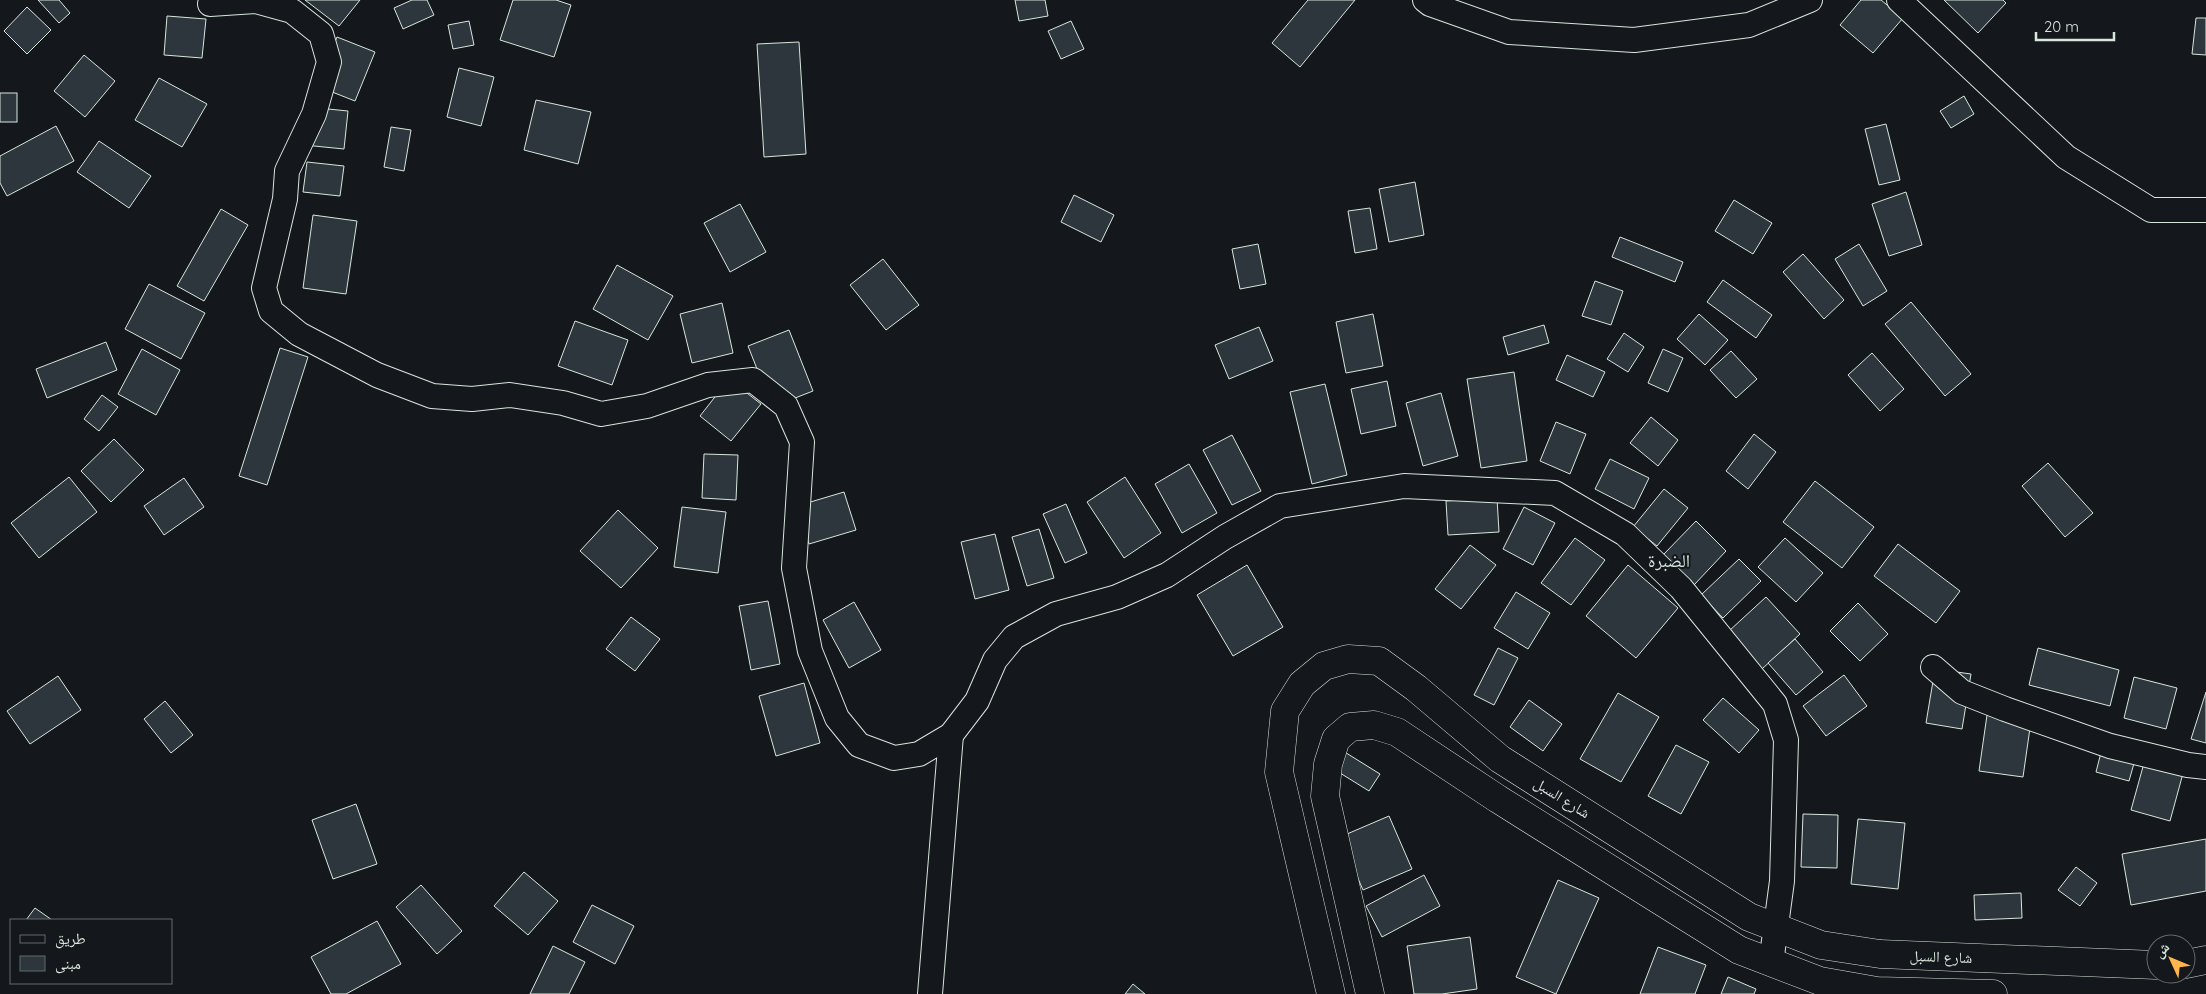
<svg xmlns="http://www.w3.org/2000/svg" width="2206" height="994" font-family="Quicksand,'Noto Naskh Arabic',sans-serif">
	<style>
		.building { fill: #2c363c; stroke: #d8e6dc }
		.lines { fill: none; stroke-linecap: round; stroke-linejoin: round }
		.minor-casing { stroke: #d8e6dc; stroke-width: 26 }
		.primary-casing { stroke: #d8e6dc; stroke-width: 29 }
		.minor { stroke: #14181c; stroke-width: 24 }
		.primary { stroke: #14181c; stroke-width: 28 }
		.labels { text-anchor: middle; stroke-width: 4; stroke-linejoin: round; paint-order: stroke }
		.street-label { font-size: 15px; fill: #d8e6dc; stroke: #14181c }
		.quarter-label { font-size: 18px; fill: #d8e6dc; stroke: #14181c }
	</style>
	<rect width="100%" height="100%" fill="#14181c"/>
	<g class="building">
		<polygon points="38,0 59,0 70,13 59,23"/>
		<polygon points="305,0 360,0 339,26"/>
		<polygon points="412,0 427,0 434,15 403,29 394,8"/>
		<polygon points="513,0 556,0 571,5 554,57 500,40"/>
		<polygon points="1015,0 1045,0 1048,16 1019,21"/>
		<polygon points="1308,0 1355,0 1300,67 1272,43"/>
		<polygon points="1861,0 1881,0 1903,18 1873,53 1840,25"/>
		<polygon points="1944,0 2003,0 2006,3 1978,33"/>
		<polygon points="27,7 51,30 27,54 4,31"/>
		<polygon points="167,16 206,19 202,58 164,55"/>
		<polygon points="2196,18 2206,18 2206,55 2192,54"/>
		<polygon points="469,21 474,45 453,49 448,25"/>
		<polygon points="1071,21 1084,49 1061,59 1048,31"/>
		<polygon points="337,37 375,52 355,101 317,86"/>
		<polygon points="799,42 806,154 764,157 757,44"/>
		<polygon points="84,55 115,81 85,117 54,91"/>
		<polygon points="459,68 494,77 481,126 447,117"/>
		<polygon points="159,78 207,104 182,147 135,120"/>
		<rect x="0" y="93" width="17" height="29"/>
		<polygon points="1964,96 1974,114 1951,128 1940,111"/>
		<polygon points="536,100 591,112 578,164 524,150"/>
		<polygon points="308,107 348,111 344,149 304,145"/>
		<polygon points="1886,124 1900,180 1879,185 1865,129"/>
		<polygon points="56,126 74,161 7,196 0,183 0,156"/>
		<polygon points="391,127 411,130 404,171 384,167"/>
		<polygon points="99,141 151,176 129,208 77,172"/>
		<polygon points="307,162 344,166 340,196 303,192"/>
		<polygon points="1415,182 1424,235 1389,242 1379,189"/>
		<polygon points="1906,192 1922,245 1889,256 1872,204"/>
		<polygon points="1074,195 1114,215 1101,242 1061,222"/>
		<polygon points="1734,200 1772,223 1753,254 1715,231"/>
		<polygon points="740,204 766,252 730,272 704,223"/>
		<polygon points="1370,208 1377,249 1355,253 1348,211"/>
		<polygon points="221,209 248,225 204,301 177,286"/>
		<polygon points="313,215 357,221 346,294 303,288"/>
		<polygon points="1620,237 1683,262 1675,282 1612,257"/>
		<polygon points="1258,244 1266,284 1240,289 1232,249"/>
		<polygon points="1859,244 1887,291 1863,306 1835,259"/>
		<polygon points="1803,254 1844,300 1824,319 1783,272"/>
		<polygon points="883,259 919,305 886,330 850,285"/>
		<polygon points="617,265 673,296 648,340 593,309"/>
		<polygon points="1723,280 1772,315 1756,338 1707,302"/>
		<polygon points="1595,281 1623,291 1611,325 1582,316"/>
		<polygon points="149,284 205,313 181,359 125,329"/>
		<polygon points="1911,302 1971,374 1945,396 1885,324"/>
		<polygon points="722,303 733,353 692,363 680,314"/>
		<polygon points="1373,314 1383,366 1346,373 1336,322"/>
		<polygon points="1699,314 1728,340 1705,365 1677,339"/>
		<polygon points="575,321 628,340 612,385 558,366"/>
		<polygon points="1544,325 1549,343 1508,355 1503,337"/>
		<polygon points="1259,327 1273,361 1229,379 1215,345"/>
		<polygon points="789,330 813,391 772,407 748,346"/>
		<polygon points="1624,333 1644,347 1628,372 1607,359"/>
		<polygon points="106,342 117,370 47,398 36,369"/>
		<polygon points="280,348 308,357 267,485 239,476"/>
		<polygon points="142,349 180,370 156,415 118,394"/>
		<polygon points="1663,349 1683,358 1668,392 1648,383"/>
		<polygon points="1731,351 1757,379 1736,398 1710,370"/>
		<polygon points="1872,353 1904,389 1880,411 1848,375"/>
		<polygon points="1567,355 1605,372 1593,397 1556,380"/>
		<polygon points="1514,372 1527,461 1481,468 1467,379"/>
		<polygon points="729,379 761,404 731,441 700,416"/>
		<polygon points="1387,381 1396,426 1361,434 1351,389"/>
		<polygon points="1325,384 1347,475 1312,484 1290,392"/>
		<polygon points="1441,393 1458,456 1423,466 1406,403"/>
		<polygon points="102,395 118,407 99,431 84,419"/>
		<polygon points="1651,417 1678,440 1658,466 1630,443"/>
		<polygon points="1556,422 1586,434 1570,474 1540,461"/>
		<polygon points="1754,434 1776,452 1748,489 1726,471"/>
		<polygon points="1232,435 1261,491 1232,505 1203,450"/>
		<polygon points="114,439 144,470 111,502 81,471"/>
		<polygon points="704,454 738,455 736,500 702,498"/>
		<polygon points="1610,459 1649,478 1634,509 1595,489"/>
		<polygon points="2048,463 2093,513 2065,537 2022,486"/>
		<polygon points="1189,464 1217,513 1182,533 1155,484"/>
		<polygon points="69,477 97,512 39,558 11,523"/>
		<polygon points="1125,477 1161,533 1124,558 1087,502"/>
		<polygon points="184,478 204,507 164,535 144,506"/>
		<polygon points="1815,481 1874,527 1842,568 1783,522"/>
		<polygon points="1664,489 1688,508 1657,546 1633,527"/>
		<polygon points="844,492 856,530 809,544 797,506"/>
		<polygon points="1497,498 1499,532 1448,535 1446,501"/>
		<polygon points="1066,504 1087,553 1065,563 1043,514"/>
		<polygon points="682,507 726,512 718,573 674,567"/>
		<polygon points="1524,507 1555,523 1533,565 1503,549"/>
		<polygon points="618,510 658,548 621,588 580,551"/>
		<polygon points="1696,521 1726,551 1694,585 1663,555"/>
		<polygon points="1039,529 1054,578 1027,586 1012,537"/>
		<polygon points="995,534 1009,590 975,599 961,542"/>
		<polygon points="1575,538 1605,560 1571,605 1541,583"/>
		<polygon points="1785,538 1823,573 1796,602 1758,567"/>
		<polygon points="1898,544 1960,591 1936,623 1874,576"/>
		<polygon points="1470,545 1496,565 1461,609 1435,589"/>
		<polygon points="1739,559 1761,581 1723,618 1701,595"/>
		<polygon points="1247,565 1283,627 1233,656 1197,595"/>
		<polygon points="1628,565 1678,608 1636,658 1586,616"/>
		<polygon points="1516,592 1550,613 1528,649 1494,628"/>
		<polygon points="1766,597 1800,634 1762,669 1729,631"/>
		<polygon points="768,601 780,664 751,670 739,606"/>
		<polygon points="854,602 881,650 849,668 823,620"/>
		<polygon points="1858,603 1888,634 1860,661 1830,631"/>
		<polygon points="631,617 660,639 635,671 606,649"/>
		<polygon points="1795,639 1823,672 1796,695 1768,663"/>
		<polygon points="1498,648 1518,658 1494,705 1474,695"/>
		<polygon points="2038,648 2119,670 2110,706 2029,685"/>
		<polygon points="1935,669 1971,674 1962,729 1926,723"/>
		<polygon points="1844,675 1867,706 1826,736 1803,706"/>
		<polygon points="58,676 81,710 30,744 7,711"/>
		<polygon points="2134,677 2177,688 2166,729 2124,718"/>
		<polygon points="804,683 820,743 776,756 759,696"/>
		<polygon points="2206,692 2206,743 2191,739"/>
		<polygon points="1618,693 1659,717 1621,782 1580,759"/>
		<polygon points="1723,698 1759,730 1739,753 1703,720"/>
		<polygon points="1529,700 1562,724 1543,751 1510,727"/>
		<polygon points="165,701 193,735 171,753 144,719"/>
		<polygon points="1988,708 2032,714 2023,777 1979,771"/>
		<polygon points="2106,733 2140,742 2129,781 2096,772"/>
		<polygon points="1676,745 1709,762 1681,814 1648,796"/>
		<polygon points="2149,745 2188,755 2170,821 2131,810"/>
		<polygon points="1343,751 1380,774 1369,791 1332,768"/>
		<polygon points="356,804 377,864 333,879 312,820"/>
		<polygon points="1803,814 1838,815 1837,868 1801,867"/>
		<polygon points="1389,816 1412,869 1363,890 1340,837"/>
		<polygon points="1858,819 1905,823 1898,889 1851,884"/>
		<polygon points="2206,839 2206,891 2131,905 2122,854"/>
		<polygon points="2076,867 2097,883 2080,906 2058,890"/>
		<polygon points="524,872 558,901 528,935 494,906"/>
		<polygon points="1424,875 1440,906 1382,937 1366,906"/>
		<polygon points="1558,880 1599,898 1556,994 1516,977"/>
		<polygon points="421,885 462,931 437,954 396,907"/>
		<polygon points="2021,893 2022,918 1975,920 1974,895"/>
		<polygon points="592,905 634,926 615,964 573,942"/>
		<polygon points="35,908 52,920 26,920"/>
		<polygon points="377,921 401,964 346,994 331,994 311,957"/>
		<polygon points="1470,937 1477,989 1442,994 1414,994 1407,946"/>
		<polygon points="553,946 585,962 569,994 530,994"/>
		<polygon points="1658,947 1706,965 1695,994 1640,994"/>
		<polygon points="1728,977 1756,989 1754,994 1721,994"/>
		<polygon points="1133,984 1145,994 1125,994"/>
	</g>
	<g class="lines">
		<g class="minor-casing">
			<g id="minor">
				<polyline points="1425,0 1430,4 1509,32 1634,40 1749,25 1810,0"/>
				<polyline points="1899,0 2066,157 2151,210 2206,210"/>
				<polyline points="210,4 256,1 292,11 321,34 329,62 314,114 287,171 285,199 264,288 271,311 299,334 377,375 432,396 472,399 510,395 563,403 601,414 647,406 708,385 753,380 786,406 802,442 794,568 810,651 837,718 859,745 894,758 919,754 951,735 977,701 995,660 1014,637 1056,614 1117,597 1167,575 1225,537 1280,506 1404,486 1555,493 1625,534 1681,588 1775,704 1786,740 1782,881 1771,963"/>
				<polyline points="1933,667 1962,692 2005,709 2110,746 2188,765 2206,767"/>
				<polyline points="930,994 951,735"/>
			</g>
		</g>
		<g class="primary-casing">
			<g id="primary">
				<polyline points="2186,964 2206,960"/>
				<polyline points="1331,994 1279,772 1285,711 1302,684 1324,666 1348,659 1379,661 1416,688 1500,759 1749,917 1821,945 1880,954 2156,965"/>
				<polyline points="1370,994 1325,796 1328,764 1336,739 1350,727 1374,725 1397,732 1498,799 1739,950 1820,981 1877,991 1993,994"/>
			</g>
		</g>
		<use href="#minor" class="minor"/>
		<use href="#primary" class="primary"/>
	</g>
	<g class="labels">
		<g class="street-label">
			<text transform="translate(1562 798) rotate(32)" y="5">شارع السبل</text>
			<text transform="translate(1941 957) rotate(2)" y="5">شارع السبل</text>
		</g>
		<g class="quarter-label">
			<text x="1669" y="567">الضبرة</text>
		</g>
	</g>
	<rect x="10" y="919" width="162" height="65" fill="#14181c" stroke="#626a69"/>
	<rect x="20" y="935" width="25" height="8" fill="#14181c" stroke="#626a69"/>
	<text x="55" y="944" font-size="15" fill="#d8e6dc">طريق</text>
	<rect x="20" y="956" width="25" height="15" fill="#2c363c" stroke="#626a69"/>
	<text x="55" y="969" font-size="15" fill="#d8e6dc">مبنى</text>
	<g transform="translate(2171 959) rotate(314)"><circle r="24" fill="#14181c" stroke="#626a69"/>
	<path d="M0-4L9 19L0 12L-9 19Z" fill="#ffb74d"/>
	<text y="-8" font-size="14" font-weight="bold" text-anchor="middle" fill="#d8e6dc">ش</text>
	</g>
	<path d="M2036 32v8h78v-8" fill="none" stroke="#d8e6dc" stroke-width="2.5"/>
	<text x="2044" y="32" font-size="15" fill="#d8e6dc" stroke="#14181c" stroke-width="4" paint-order="stroke">20 m</text>
</svg>
